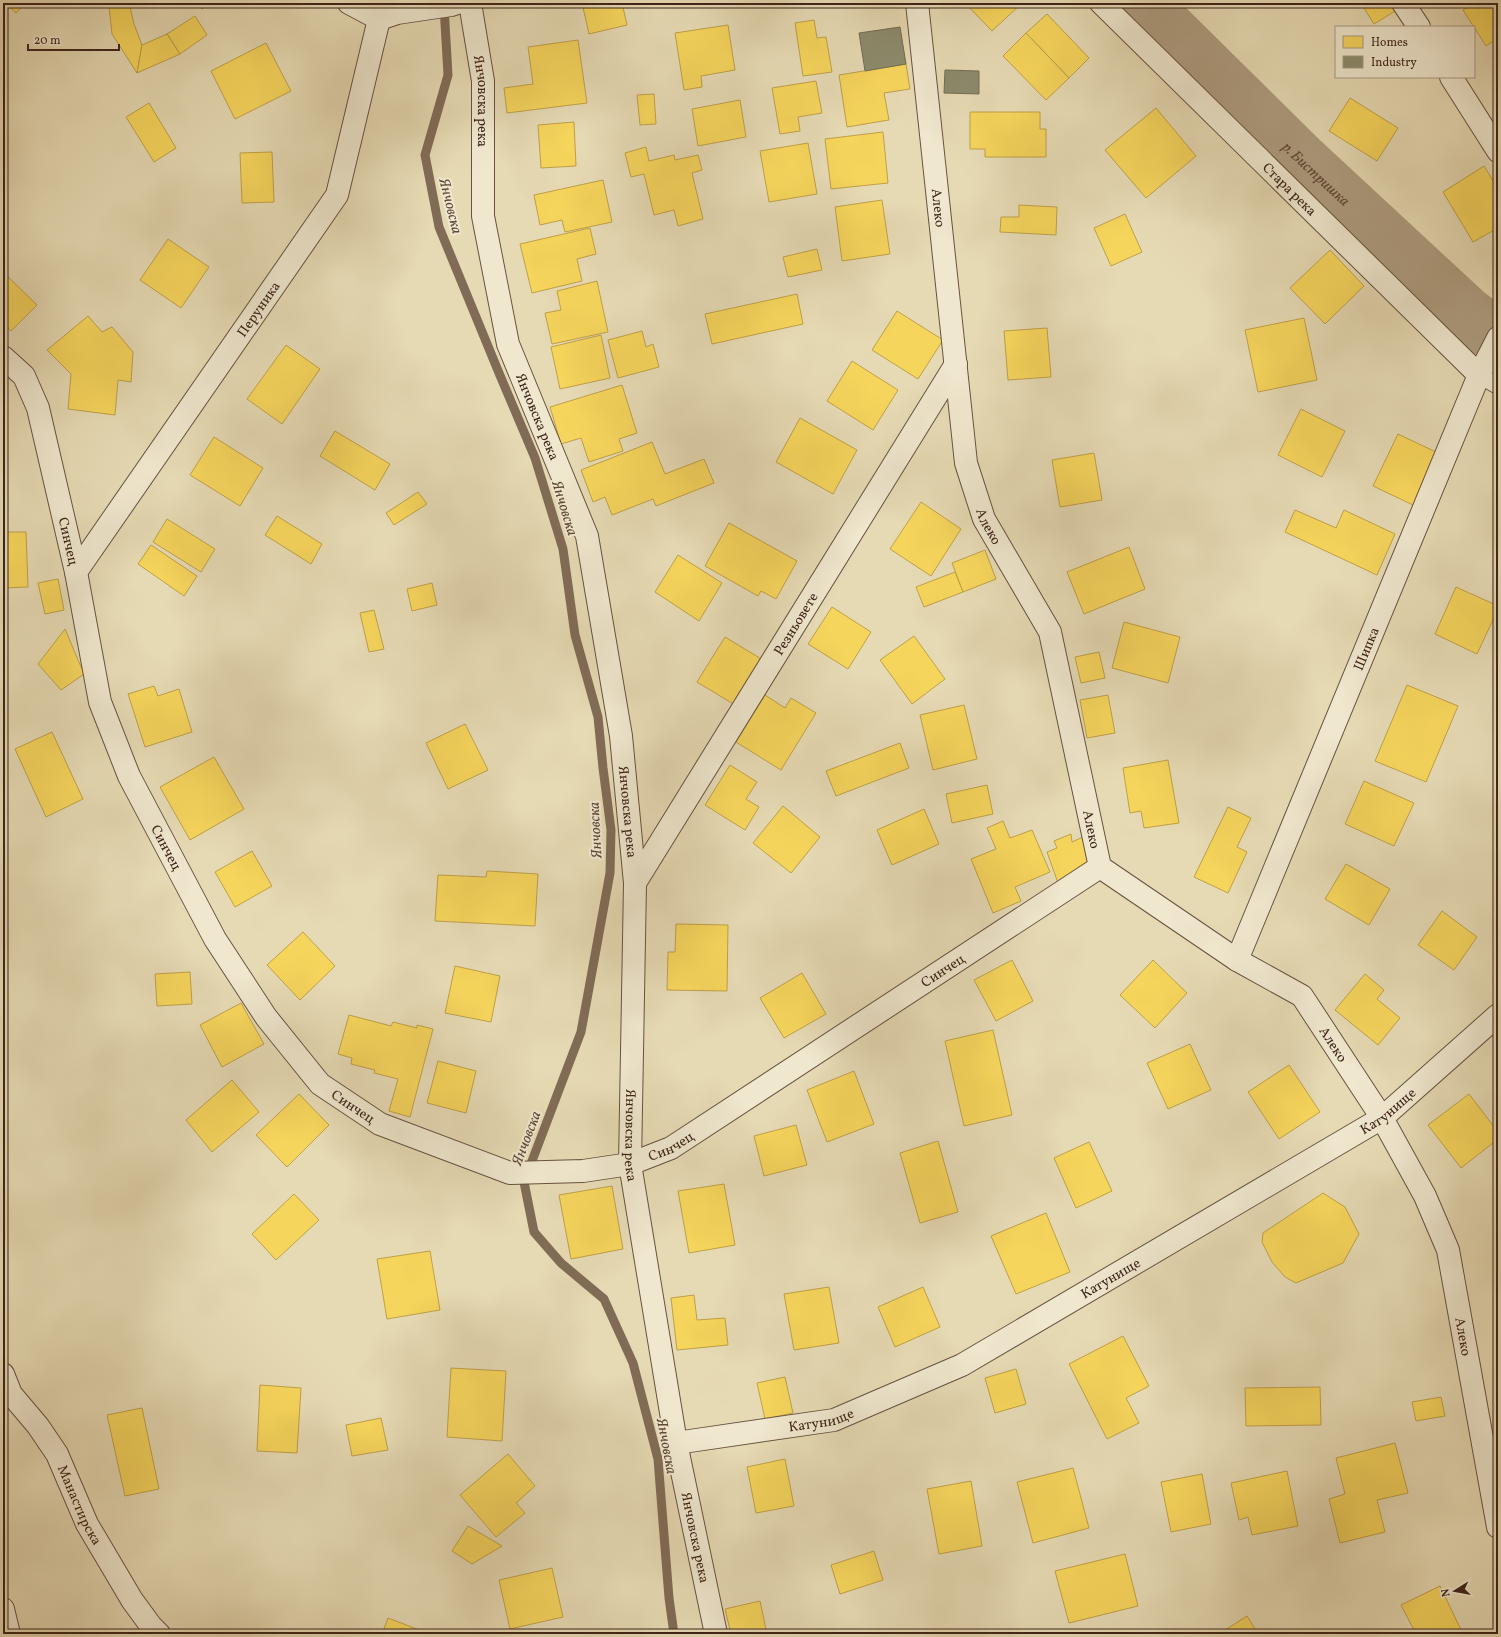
<svg xmlns="http://www.w3.org/2000/svg" width="1501" height="1637" font-family="Vollkorn,serif">
	<style>
		.homes { fill: #f6d55c; stroke: #bea048 }
		.industry { fill: #8c8c6e; stroke: #746d54 }
		.lines { fill: none; stroke-linecap: round; stroke-linejoin: round }
		.stream { stroke: #806c56; stroke-width: 9 }
		.river { stroke: #ad9c7f; stroke-width: 55 }
		.lane-casing { stroke: #675240; stroke-width: 18 }
		.street-casing { stroke: #675240; stroke-width: 24 }
		.lane { stroke: #efe7ce; stroke-width: 16 }
		.street { stroke: #efe7ce; stroke-width: 22 }
		.labels { text-anchor: middle; stroke-width: 4; stroke-linejoin: round; paint-order: stroke }
		.street-label { font-size: 14px; fill: #3d2419; stroke: #efe7ce }
		.water-label { font-size: 15px; font-style: italic; fill: #5f4838; stroke: #efe7ce }
	</style>
	<rect width="100%" height="100%" fill="#e6dab4"/>
	<filter id="stains"><feTurbulence type="fractalNoise" baseFrequency=".005" numOctaves="4"/><feColorMatrix values="0 0 0 0 .2 0 0 0 0 .09 0 0 0 0 .02 0 0 0 .5 -.17"/></filter>
	<radialGradient id="worn" r=".72"><stop offset=".6" stop-color="#630" stop-opacity="0"/><stop offset="1" stop-color="#630" stop-opacity=".3"/></radialGradient>
	<g class="homes">
		<polygon points="6,3 26,3 16,13"/>
		<polygon points="112,3 129,3 134,24 142,45 137,73 112,34 109,6"/>
		<polygon points="196,3 209,3 202,9"/>
		<polygon points="582,3 622,3 627,25 589,34"/>
		<polygon points="965,3 1022,3 992,31"/>
		<polygon points="1361,3 1398,3 1400,8 1374,24"/>
		<polygon points="1474,3 1498,3 1498,38 1486,46 1463,10"/>
		<polygon points="1047,14 1089,58 1069,78 1026,33"/>
		<polygon points="195,16 207,35 180,54 167,34"/>
		<polygon points="814,20 817,38 826,37 832,72 803,76 795,23"/>
		<polygon points="728,25 735,70 701,76 702,87 684,90 675,33"/>
		<polygon points="1026,33 1069,78 1046,100 1003,56"/>
		<polygon points="167,34 180,54 137,73 142,45"/>
		<polygon points="578,40 587,103 507,113 504,88 533,84 528,47"/>
		<polygon points="266,43 291,91 235,119 211,71"/>
		<polygon points="906,64 910,89 884,93 889,120 847,127 839,75"/>
		<polygon points="816,81 822,113 798,117 800,131 780,134 772,88"/>
		<polygon points="654,94 656,124 640,125 637,95"/>
		<polygon points="1350,98 1398,128 1377,161 1329,131"/>
		<polygon points="740,100 746,137 698,146 692,109"/>
		<polygon points="149,103 176,148 154,162 126,117"/>
		<polygon points="1156,108 1196,156 1146,198 1105,150"/>
		<polygon points="970,112 1040,112 1040,129 1046,129 1046,157 985,157 985,149 970,149"/>
		<polygon points="574,122 576,166 541,168 538,125"/>
		<polygon points="883,132 888,183 831,189 825,139"/>
		<polygon points="808,143 817,194 769,202 760,151"/>
		<polygon points="646,147 649,161 674,155 675,160 698,155 702,170 692,173 703,219 678,226 674,210 654,215 644,174 631,177 625,153"/>
		<polygon points="272,152 274,202 242,203 240,153"/>
		<polygon points="1484,166 1498,189 1498,228 1473,242 1443,192"/>
		<polygon points="603,180 612,222 565,232 562,220 540,225 534,195"/>
		<polygon points="882,200 890,254 842,261 835,207"/>
		<polygon points="1019,205 1057,207 1056,235 1000,232 1001,217 1019,217"/>
		<polygon points="1125,214 1142,252 1111,266 1094,228"/>
		<polygon points="590,228 596,254 577,259 582,281 532,293 520,244"/>
		<polygon points="168,239 209,267 181,308 140,280"/>
		<polygon points="817,249 822,270 788,277 783,257"/>
		<polygon points="1330,250 1364,286 1325,324 1290,288"/>
		<polygon points="4,273 37,305 11,331 3,324"/>
		<polygon points="597,281 608,332 552,344 545,313 561,310 557,291"/>
		<polygon points="797,294 803,324 712,344 705,314"/>
		<polygon points="897,311 943,340 918,379 872,350"/>
		<polygon points="88,316 102,332 112,327 133,352 131,382 118,380 115,415 68,409 71,374 47,350"/>
		<polygon points="1304,318 1317,380 1258,392 1245,330"/>
		<polygon points="1047,328 1051,377 1008,380 1004,331"/>
		<polygon points="642,331 646,347 653,344 659,367 618,378 608,340"/>
		<polygon points="601,335 610,378 560,389 551,347"/>
		<polygon points="286,345 320,369 282,424 247,399"/>
		<polygon points="852,361 898,390 873,430 827,401"/>
		<polygon points="622,385 637,433 619,439 623,451 589,462 581,438 561,444 550,407"/>
		<polygon points="1301,409 1345,431 1322,477 1278,455"/>
		<polygon points="800,418 857,450 833,494 776,462"/>
		<polygon points="335,431 390,464 375,490 320,456"/>
		<polygon points="1398,434 1438,453 1413,505 1373,486"/>
		<polygon points="214,437 263,468 240,506 190,475"/>
		<polygon points="652,442 665,474 704,459 714,483 656,506 653,499 612,515 605,497 593,502 581,470"/>
		<polygon points="1094,453 1102,500 1060,507 1052,460"/>
		<polygon points="418,492 427,504 394,525 386,513"/>
		<polygon points="921,502 961,529 931,576 890,549"/>
		<polygon points="1295,510 1336,528 1344,510 1395,534 1377,575 1285,532"/>
		<polygon points="277,516 322,544 311,564 265,535"/>
		<polygon points="167,519 215,549 201,572 153,542"/>
		<polygon points="729,523 797,561 776,599 761,591 758,596 705,566"/>
		<polygon points="3,532 26,532 28,587 4,588 3,600"/>
		<polygon points="151,545 197,576 184,596 138,564"/>
		<polygon points="1129,547 1145,589 1084,614 1067,572"/>
		<polygon points="985,550 996,579 963,592 952,563"/>
		<polygon points="678,555 722,583 699,621 655,592"/>
		<polygon points="955,572 963,592 924,607 916,587"/>
		<polygon points="58,579 64,610 45,614 38,583"/>
		<polygon points="432,583 437,605 412,611 407,589"/>
		<polygon points="1456,587 1498,606 1498,609 1477,654 1435,634"/>
		<polygon points="832,607 871,632 848,669 808,644"/>
		<polygon points="374,610 384,649 369,652 360,613"/>
		<polygon points="1124,622 1180,637 1168,683 1112,668"/>
		<polygon points="65,629 84,674 61,690 38,664"/>
		<polygon points="914,636 945,679 912,704 880,660"/>
		<polygon points="725,637 763,660 735,705 697,682"/>
		<polygon points="1099,652 1105,678 1081,683 1075,657"/>
		<polygon points="1407,685 1458,706 1426,782 1375,761"/>
		<polygon points="154,686 158,696 179,689 192,732 145,747 128,694"/>
		<polygon points="765,695 785,708 791,698 816,713 781,770 736,742"/>
		<polygon points="1108,695 1115,733 1087,738 1080,700"/>
		<polygon points="964,705 977,759 933,770 920,715"/>
		<polygon points="465,724 488,770 448,789 426,743"/>
		<polygon points="52,732 83,799 46,817 15,749"/>
		<polygon points="900,743 909,768 836,796 826,771"/>
		<polygon points="214,757 244,809 190,840 160,787"/>
		<polygon points="1168,760 1179,823 1144,828 1141,811 1130,813 1123,768"/>
		<polygon points="730,765 757,782 746,799 759,807 745,830 705,805"/>
		<polygon points="1364,781 1414,803 1394,846 1345,824"/>
		<polygon points="987,785 993,814 952,823 946,794"/>
		<polygon points="783,806 820,837 791,873 753,843"/>
		<polygon points="1228,807 1251,818 1237,847 1247,852 1228,893 1194,877"/>
		<polygon points="924,809 939,844 892,865 877,830"/>
		<polygon points="1003,821 1010,838 1032,830 1050,872 1015,887 1021,901 993,913 971,859 996,849 987,828"/>
		<polygon points="1071,834 1072,842 1083,837 1091,864 1058,883 1047,852 1057,848 1054,841"/>
		<polygon points="252,851 272,886 235,907 215,872"/>
		<polygon points="1346,864 1390,889 1369,925 1325,899"/>
		<polygon points="487,871 538,874 535,926 435,921 438,875 486,877"/>
		<polygon points="1442,911 1477,937 1454,970 1418,945"/>
		<polygon points="676,924 728,925 727,991 667,990 668,952 675,952"/>
		<polygon points="303,932 335,966 300,1000 267,965"/>
		<polygon points="1012,960 1033,1001 996,1021 974,980"/>
		<polygon points="1153,960 1187,993 1155,1028 1120,995"/>
		<polygon points="455,966 500,976 491,1022 445,1013"/>
		<polygon points="190,972 192,1004 157,1006 155,974"/>
		<polygon points="802,973 826,1014 784,1038 760,998"/>
		<polygon points="1365,974 1384,990 1377,999 1400,1018 1378,1045 1335,1010"/>
		<polygon points="241,1003 264,1044 222,1067 200,1025"/>
		<polygon points="349,1015 391,1026 393,1022 417,1028 417,1025 433,1029 410,1117 389,1111 398,1079 374,1073 375,1070 351,1064 352,1058 338,1054"/>
		<polygon points="993,1030 1012,1115 964,1126 945,1041"/>
		<polygon points="1190,1044 1211,1090 1168,1109 1147,1063"/>
		<polygon points="438,1061 476,1071 466,1113 427,1103"/>
		<polygon points="1289,1065 1320,1112 1279,1139 1248,1092"/>
		<polygon points="854,1071 874,1124 827,1142 807,1090"/>
		<polygon points="232,1080 259,1112 212,1152 186,1120"/>
		<polygon points="299,1094 329,1125 287,1167 256,1135"/>
		<polygon points="1469,1094 1498,1132 1498,1139 1461,1168 1428,1125"/>
		<polygon points="796,1125 807,1165 764,1176 754,1136"/>
		<polygon points="938,1141 958,1212 920,1223 900,1153"/>
		<polygon points="1089,1142 1112,1191 1076,1208 1054,1158"/>
		<polygon points="724,1184 735,1245 689,1253 678,1191"/>
		<polygon points="612,1186 623,1249 571,1259 559,1195"/>
		<polygon points="1323,1193 1345,1207 1359,1234 1343,1263 1296,1283 1285,1277 1272,1262 1262,1242 1263,1233"/>
		<polygon points="294,1194 319,1220 276,1260 252,1234"/>
		<polygon points="1046,1213 1070,1272 1016,1294 991,1236"/>
		<polygon points="430,1251 440,1310 387,1319 377,1259"/>
		<polygon points="829,1287 839,1343 794,1350 784,1294"/>
		<polygon points="923,1287 940,1327 895,1347 878,1307"/>
		<polygon points="694,1295 697,1320 725,1318 728,1345 677,1350 671,1298"/>
		<polygon points="1123,1336 1149,1386 1126,1398 1139,1423 1107,1439 1069,1364"/>
		<polygon points="451,1368 506,1371 502,1441 447,1437"/>
		<polygon points="1016,1369 1026,1404 995,1413 985,1378"/>
		<polygon points="785,1377 793,1413 765,1419 757,1383"/>
		<polygon points="260,1385 301,1388 297,1453 257,1451"/>
		<polygon points="1320,1387 1321,1425 1246,1426 1245,1388"/>
		<polygon points="1441,1397 1445,1416 1416,1421 1412,1402"/>
		<polygon points="142,1408 159,1489 125,1496 107,1415"/>
		<polygon points="381,1418 388,1450 352,1456 346,1425"/>
		<polygon points="1395,1443 1408,1493 1377,1500 1385,1532 1340,1543 1329,1499 1345,1494 1336,1458"/>
		<polygon points="508,1454 535,1486 516,1503 525,1513 496,1537 460,1495"/>
		<polygon points="785,1459 794,1506 756,1513 747,1467"/>
		<polygon points="1073,1468 1089,1528 1033,1543 1017,1482"/>
		<polygon points="1287,1471 1298,1526 1252,1535 1248,1517 1239,1520 1231,1483"/>
		<polygon points="1202,1474 1211,1524 1171,1532 1161,1482"/>
		<polygon points="971,1481 982,1546 939,1554 927,1489"/>
		<polygon points="468,1526 502,1546 472,1564 452,1551"/>
		<polygon points="874,1551 883,1580 840,1594 831,1565"/>
		<polygon points="1125,1554 1138,1606 1069,1623 1055,1571"/>
		<polygon points="552,1568 563,1617 510,1629 499,1580"/>
		<polygon points="1440,1586 1463,1634 1416,1634 1401,1605"/>
		<polygon points="760,1601 767,1634 731,1634 725,1609"/>
		<polygon points="1247,1616 1258,1634 1219,1634"/>
		<polygon points="388,1618 422,1631 421,1634 382,1634"/>
	</g>
	<g class="industry">
		<polygon points="900,27 906,64 865,71 859,33"/>
		<polygon points="945,70 979,71 979,94 944,93"/>
	</g>
	<g class="lines">
		<polyline class="stream" points="444,6 448,75 425,155 439,227 499,373 535,458 563,549 575,635 598,717 603,768 611,830 610,873 581,1032 524,1182 534,1232 561,1263 604,1299 633,1363 658,1459 669,1598 674,1634"/>
		<path class="river" id="s1" d="M1142,3L1302,161L1466,313L1498,337"/>
		<g class="lane-casing">
			<polyline id="lane" points="1479,375 1498,386"/>
		</g>
		<g class="street-casing">
			<g id="street">
				<polyline points="349,3 379,19 397,13 451,5 457,3"/>
				<path id="s2" d="M470,3L483,81V216L508,344L587,536L621,736L635,883L630,1164L676,1443L716,1634"/>
				<path id="s3" d="M917,3L966,463L984,519L1050,632L1100,867L1237,960L1302,996L1382,1118L1425,1196L1448,1250L1498,1527"/>
				<path id="s4" d="M1101,3L1479,375"/>
				<polyline points="1403,3 1419,27"/>
				<polyline points="1451,77 1498,151"/>
				<path id="s5" d="M3,357L24,376L38,408L76,572L100,702L129,776L215,939L266,1017L320,1084L380,1124L510,1173L583,1171L630,1164L671,1148L1100,867"/>
				<path id="s6" d="M76,572L337,195L379,19V3"/>
				<path id="s7" d="M635,883L956,364"/>
				<path id="s8" d="M1237,960L1479,375L1498,338"/>
				<path id="s9" d="M3,1374L11,1394L38,1426L57,1454L87,1524L132,1600L151,1626L159,1634"/>
				<path id="s10" d="M676,1443L834,1420L962,1365L1382,1118L1498,1015"/>
				<polyline points="3,1609 9,1634"/>
			</g>
		</g>
		<use href="#lane" class="lane"/>
		<use href="#street" class="street"/>
	</g>
	<g class="labels">
		<g class="street-label">
			<text dy="5" stroke="none"><textPath href="#s2" startOffset="99">Янчовска река</textPath></text>
			<text dy="5" stroke="none"><textPath href="#s4" startOffset="265">Стара река</textPath></text>
			<text dy="5" stroke="none"><textPath href="#s3" startOffset="206">Алеко</textPath></text>
			<text dy="5" stroke="none"><textPath href="#s6" startOffset="320">Перуника</textPath></text>
			<text dy="5" stroke="none"><textPath href="#s2" startOffset="423">Янчовска река</textPath></text>
			<text dy="5" stroke="none"><textPath href="#s3" startOffset="530">Алеко</textPath></text>
			<text dy="5" stroke="none"><textPath href="#s5" startOffset="200">Синчец</textPath></text>
			<text dy="5" stroke="none"><textPath href="#s7" startOffset="305">Резньовете</textPath></text>
			<text dy="5" stroke="none"><textPath href="#s8" startOffset="337">Шипка</textPath></text>
			<text dy="5" stroke="none"><textPath href="#s2" startOffset="831">Янчовска река</textPath></text>
			<text dy="5" stroke="none"><textPath href="#s3" startOffset="854">Алеко</textPath></text>
			<text dy="5" stroke="none"><textPath href="#s5" startOffset="524">Синчец</textPath></text>
			<text dy="5" stroke="none"><textPath href="#s5" startOffset="1507">Синчец</textPath></text>
			<text dy="5" stroke="none"><textPath href="#s3" startOffset="1190">Алеко</textPath></text>
			<text dy="5" stroke="none"><textPath href="#s5" startOffset="847">Синчец</textPath></text>
			<text dy="5" stroke="none"><textPath href="#s10" startOffset="795">Катунище</textPath></text>
			<text dy="5" stroke="none"><textPath href="#s2" startOffset="1155">Янчовска река</textPath></text>
			<text dy="5" stroke="none"><textPath href="#s5" startOffset="1183">Синчец</textPath></text>
			<text dy="5" stroke="none"><textPath href="#s10" startOffset="471">Катунище</textPath></text>
			<text dy="5" stroke="none"><textPath href="#s3" startOffset="1514">Алеко</textPath></text>
			<text dy="5" stroke="none"><textPath href="#s10" startOffset="147">Катунище</textPath></text>
			<text dy="5" stroke="none"><textPath href="#s9" startOffset="153">Манастирска</textPath></text>
			<text dy="5" stroke="none"><textPath href="#s2" startOffset="1563">Янчовска река</textPath></text>
		</g>
		<g class="water-label">
			<text dy="5" stroke="none"><textPath href="#s1" startOffset="244">р. Бистришка</textPath></text>
			<text transform="translate(451 206) rotate(76)" y="5">Янчовска</text>
			<text transform="translate(565 508) rotate(73)" y="5">Янчовска</text>
			<text transform="translate(595 830) rotate(-93)" y="5">Янчовска</text>
			<text transform="translate(526 1138) rotate(-69)" y="5">Янчовска</text>
			<text transform="translate(667 1446) rotate(79)" y="5">Янчовска</text>
		</g>
	</g>
	<rect width="1501" height="1637" fill="none" stroke="#e6dab4" stroke-width="16"/>
	<rect x="4" y="4" width="1493" height="1629" fill="none" stroke="#3d2419" stroke-width="2"/>
	<rect x="8" y="8" width="1485" height="1621" fill="none" stroke="#3d2419"/>
	<rect x="1335" y="26" width="140" height="52" fill="#efe7ce" stroke="#a89986"/>
	<rect x="1343" y="36" width="20" height="12" fill="#f6d55c" stroke="#a89986"/>
	<text x="1371" y="46" font-size="12" fill="#3d2419">Homes</text>
	<rect x="1343" y="56" width="20" height="12" fill="#8c8c6e" stroke="#a89986"/>
	<text x="1371" y="66" font-size="12" fill="#3d2419">Industry</text>
	<g transform="translate(1455 1591) rotate(259)" stroke="#efe7ce" stroke-width="3" paint-order="stroke">
	<path d="M0-3L7 15L0 10L-7 15Z" fill="#3d2419"/>
	<text y="-6" font-size="11" font-weight="bold" text-anchor="middle" fill="#3d2419">N</text>
	</g>
	<path d="M28 44v6h91v-6" fill="none" stroke="#3d2419" stroke-width="2"/>
	<text x="34" y="44" font-size="12" fill="#3d2419" stroke="#efe7ce" stroke-width="3" paint-order="stroke">20 m</text>
	<rect width="100%" height="100%" filter="url(#stains)"/>
	<rect width="100%" height="100%" fill="url(#worn)"/>
</svg>
